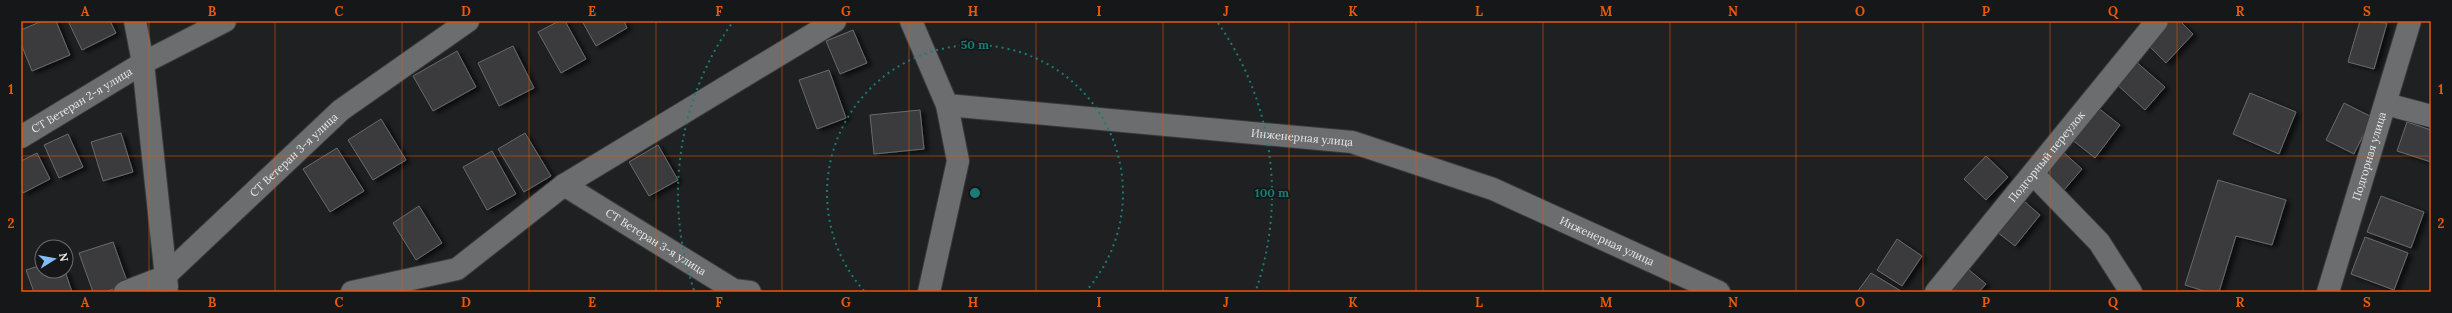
<svg xmlns="http://www.w3.org/2000/svg" width="2452" height="313" font-family="Lora,serif">
	<style>
		.building { fill: #3a3b3e; stroke: #686a6d; filter: url(#shadow) }
		.lines { fill: none; stroke-linecap: round; stroke-linejoin: round }
		.minor-casing { stroke: #393b3c; stroke-width: 24 }
		.minor { stroke: #6b6d6f; stroke-width: 22 }
		.grid { fill: none; stroke: #e8590c; stroke-width: 1; stroke-opacity: 0.55 }
		.ring { fill: none; stroke: #1a7c74; stroke-width: 2; stroke-dasharray: 2 4 }
		.labels { text-anchor: middle; stroke-width: 3.5; stroke-linejoin: round; paint-order: stroke }
		.street-label { font-size: 11px; fill: #e7e8e9; stroke: #151719 }
		.centre { fill: #1a7c74; stroke: #151719; stroke-width: 2 }
		.ring-label { font-size: 12px; text-anchor: middle; font-weight: bold; fill: #1a7c74; stroke: #151719; stroke-width: 3.5; stroke-linejoin: round; paint-order: stroke }
		.neatline { fill: none; stroke: #e8590c; stroke-width: 1.5 }
		.grid-label { font-size: 13px; text-anchor: middle; font-weight: bold; fill: #e8590c }
	</style>
	<defs>
		<filter id="shadow"><feDropShadow dx="4.5" dy="2.5" stdDeviation="2" flood-color="#0009"/></filter>
	</defs>
	<rect width="100%" height="100%" fill="#1e2022"/>
	<g class="building">
		<polygon points="42,21 56,21 70,55 32,71 21,44 21,30"/>
		<polygon points="68,21 110,21 116,33 82,50"/>
		<polygon points="559,21 565,21 586,59 561,73 538,32"/>
		<polygon points="582,21 624,21 627,28 596,46"/>
		<polygon points="2169,21 2180,21 2193,34 2166,63 2147,44"/>
		<polygon points="2360,21 2387,23 2374,69 2348,62"/>
		<polygon points="853,30 867,63 840,74 826,41"/>
		<polygon points="513,46 534,88 499,106 478,63"/>
		<polygon points="457,51 476,87 433,111 413,76"/>
		<polygon points="2134,60 2165,87 2145,110 2114,82"/>
		<polygon points="829,70 846,118 817,129 799,80"/>
		<polygon points="2250,93 2296,112 2279,154 2233,134"/>
		<polygon points="2344,103 2372,117 2354,154 2326,140"/>
		<polygon points="2097,107 2120,125 2095,158 2071,139"/>
		<polygon points="920,110 924,149 874,154 870,115"/>
		<polygon points="381,119 406,160 373,180 348,140"/>
		<polygon points="2407,122 2431,130 2431,162 2397,151"/>
		<polygon points="121,133 133,172 103,181 91,142"/>
		<polygon points="525,133 551,176 524,192 498,149"/>
		<polygon points="68,134 83,167 59,178 44,145"/>
		<polygon points="658,145 678,180 649,196 629,162"/>
		<polygon points="337,148 364,191 330,212 303,169"/>
		<polygon points="492,151 516,194 487,210 463,167"/>
		<polygon points="2062,151 2082,169 2064,190 2044,171"/>
		<polygon points="37,153 50,179 23,193 21,188 21,161"/>
		<polygon points="1986,156 2008,177 1986,200 1964,179"/>
		<polygon points="2218,180 2286,200 2272,245 2236,236 2219,292 2207,292 2185,285"/>
		<polygon points="2381,196 2424,212 2411,248 2367,232"/>
		<polygon points="2024,201 2040,215 2015,246 1997,232"/>
		<polygon points="419,206 442,243 416,260 393,223"/>
		<polygon points="2365,237 2408,253 2394,290 2351,274"/>
		<polygon points="1897,239 1922,256 1902,286 1877,270"/>
		<polygon points="113,242 128,284 105,292 93,292 79,253"/>
		<polygon points="42,265 42,271 65,271 72,292 34,292 26,270"/>
		<polygon points="1968,269 1986,284 1979,292 1948,292"/>
		<polygon points="1871,273 1901,291 1901,292 1857,292"/>
	</g>
	<g class="lines">
		<g class="minor-casing">
			<g id="minor">
				<polyline points="135,21 143,63 167,287"/>
				<path id="s1" d="M911,21L947,105L1352,142L1493,189L1719,292"/>
				<polyline points="2386,104 2431,116"/>
				<path id="s2" d="M21,137L143,63L225,21"/>
				<polyline points="2034,175 2099,242 2131,292"/>
				<path id="s3" d="M564,185L734,290L750,292"/>
				<path id="s4" d="M125,292L164,277L341,110L468,21"/>
				<polyline points="352,292 457,269 564,185 835,21"/>
				<polyline points="929,292 958,161 947,105"/>
				<path id="s5" d="M1936,292L2157,21"/>
				<path id="s6" d="M2328,292L2410,21"/>
			</g>
		</g>
		<use href="#minor" class="minor"/>
	</g>
	<path class="grid" d="M149,21V292M275,21V292M402,21V292M529,21V292M656,21V292M782,21V292M909,21V292M1036,21V292M1163,21V292M1289,21V292M1416,21V292M1543,21V292M1670,21V292M1796,21V292M1923,21V292M2050,21V292M2177,21V292M2303,21V292M21,156H2431"/>
	<g class="ring">
		<path d="M864 291A148 148 0 1 1 1086 291"/>
		<path d="M694 290A297 297 0 0 1 732 23M1218 23A297 297 0 0 1 1256 290"/>
	</g>
	<g class="labels">
		<g class="street-label">
			<text dy="4" stroke="none"><textPath href="#s2" startOffset="71">СТ Ветеран 2-я улица</textPath></text>
			<text dy="4" stroke="none"><textPath href="#s1" startOffset="448">Инженерная улица</textPath></text>
			<text dy="4" stroke="none"><textPath href="#s4" startOffset="220">СТ Ветеран 3-я улица</textPath></text>
			<text dy="4" stroke="none"><textPath href="#s5" startOffset="175">Подгорный переулок</textPath></text>
			<text dy="4" stroke="none"><textPath href="#s6" startOffset="142">Подгорная улица</textPath></text>
			<text dy="4" stroke="none"><textPath href="#s1" startOffset="772">Инженерная улица</textPath></text>
			<text dy="4" stroke="none"><textPath href="#s3" startOffset="108">СТ Ветеран 3-я улица</textPath></text>
		</g>
	</g>
	<circle cx="975" cy="193" r="6" class="centre"/>
	<g class="ring-label">
		<text x="975" y="49">50 m</text>
		<text x="1272" y="197">100 m</text>
	</g>
	<rect width="2452" height="313" fill="none" stroke="#151719" stroke-width="44"/>
	<g transform="translate(54 259) rotate(79)"><circle r="19" fill="#151719" stroke="#696b6c"/>
	<path d="M0-3L7 15L0 10L-7 15Z" fill="#83bcfb"/>
	<text y="-6" font-size="11" font-weight="bold" text-anchor="middle" fill="#e7e8e9">N</text>
	</g>
	<rect x="22" y="22" width="2408" height="269" class="neatline"/>
	<g class="grid-label">
		<text x="85" y="16">A</text>
		<text x="212" y="16">B</text>
		<text x="339" y="16">C</text>
		<text x="466" y="16">D</text>
		<text x="592" y="16">E</text>
		<text x="719" y="16">F</text>
		<text x="846" y="16">G</text>
		<text x="973" y="16">H</text>
		<text x="1099" y="16">I</text>
		<text x="1226" y="16">J</text>
		<text x="1353" y="16">K</text>
		<text x="1479" y="16">L</text>
		<text x="1606" y="16">M</text>
		<text x="1733" y="16">N</text>
		<text x="1860" y="16">O</text>
		<text x="1986" y="16">P</text>
		<text x="2113" y="16">Q</text>
		<text x="2240" y="16">R</text>
		<text x="2367" y="16">S</text>
		<text x="11" y="94">1</text>
		<text x="2441" y="94">1</text>
		<text x="11" y="228">2</text>
		<text x="2441" y="228">2</text>
		<text x="85" y="307">A</text>
		<text x="212" y="307">B</text>
		<text x="339" y="307">C</text>
		<text x="466" y="307">D</text>
		<text x="592" y="307">E</text>
		<text x="719" y="307">F</text>
		<text x="846" y="307">G</text>
		<text x="973" y="307">H</text>
		<text x="1099" y="307">I</text>
		<text x="1226" y="307">J</text>
		<text x="1353" y="307">K</text>
		<text x="1479" y="307">L</text>
		<text x="1606" y="307">M</text>
		<text x="1733" y="307">N</text>
		<text x="1860" y="307">O</text>
		<text x="1986" y="307">P</text>
		<text x="2113" y="307">Q</text>
		<text x="2240" y="307">R</text>
		<text x="2367" y="307">S</text>
	</g>
</svg>
